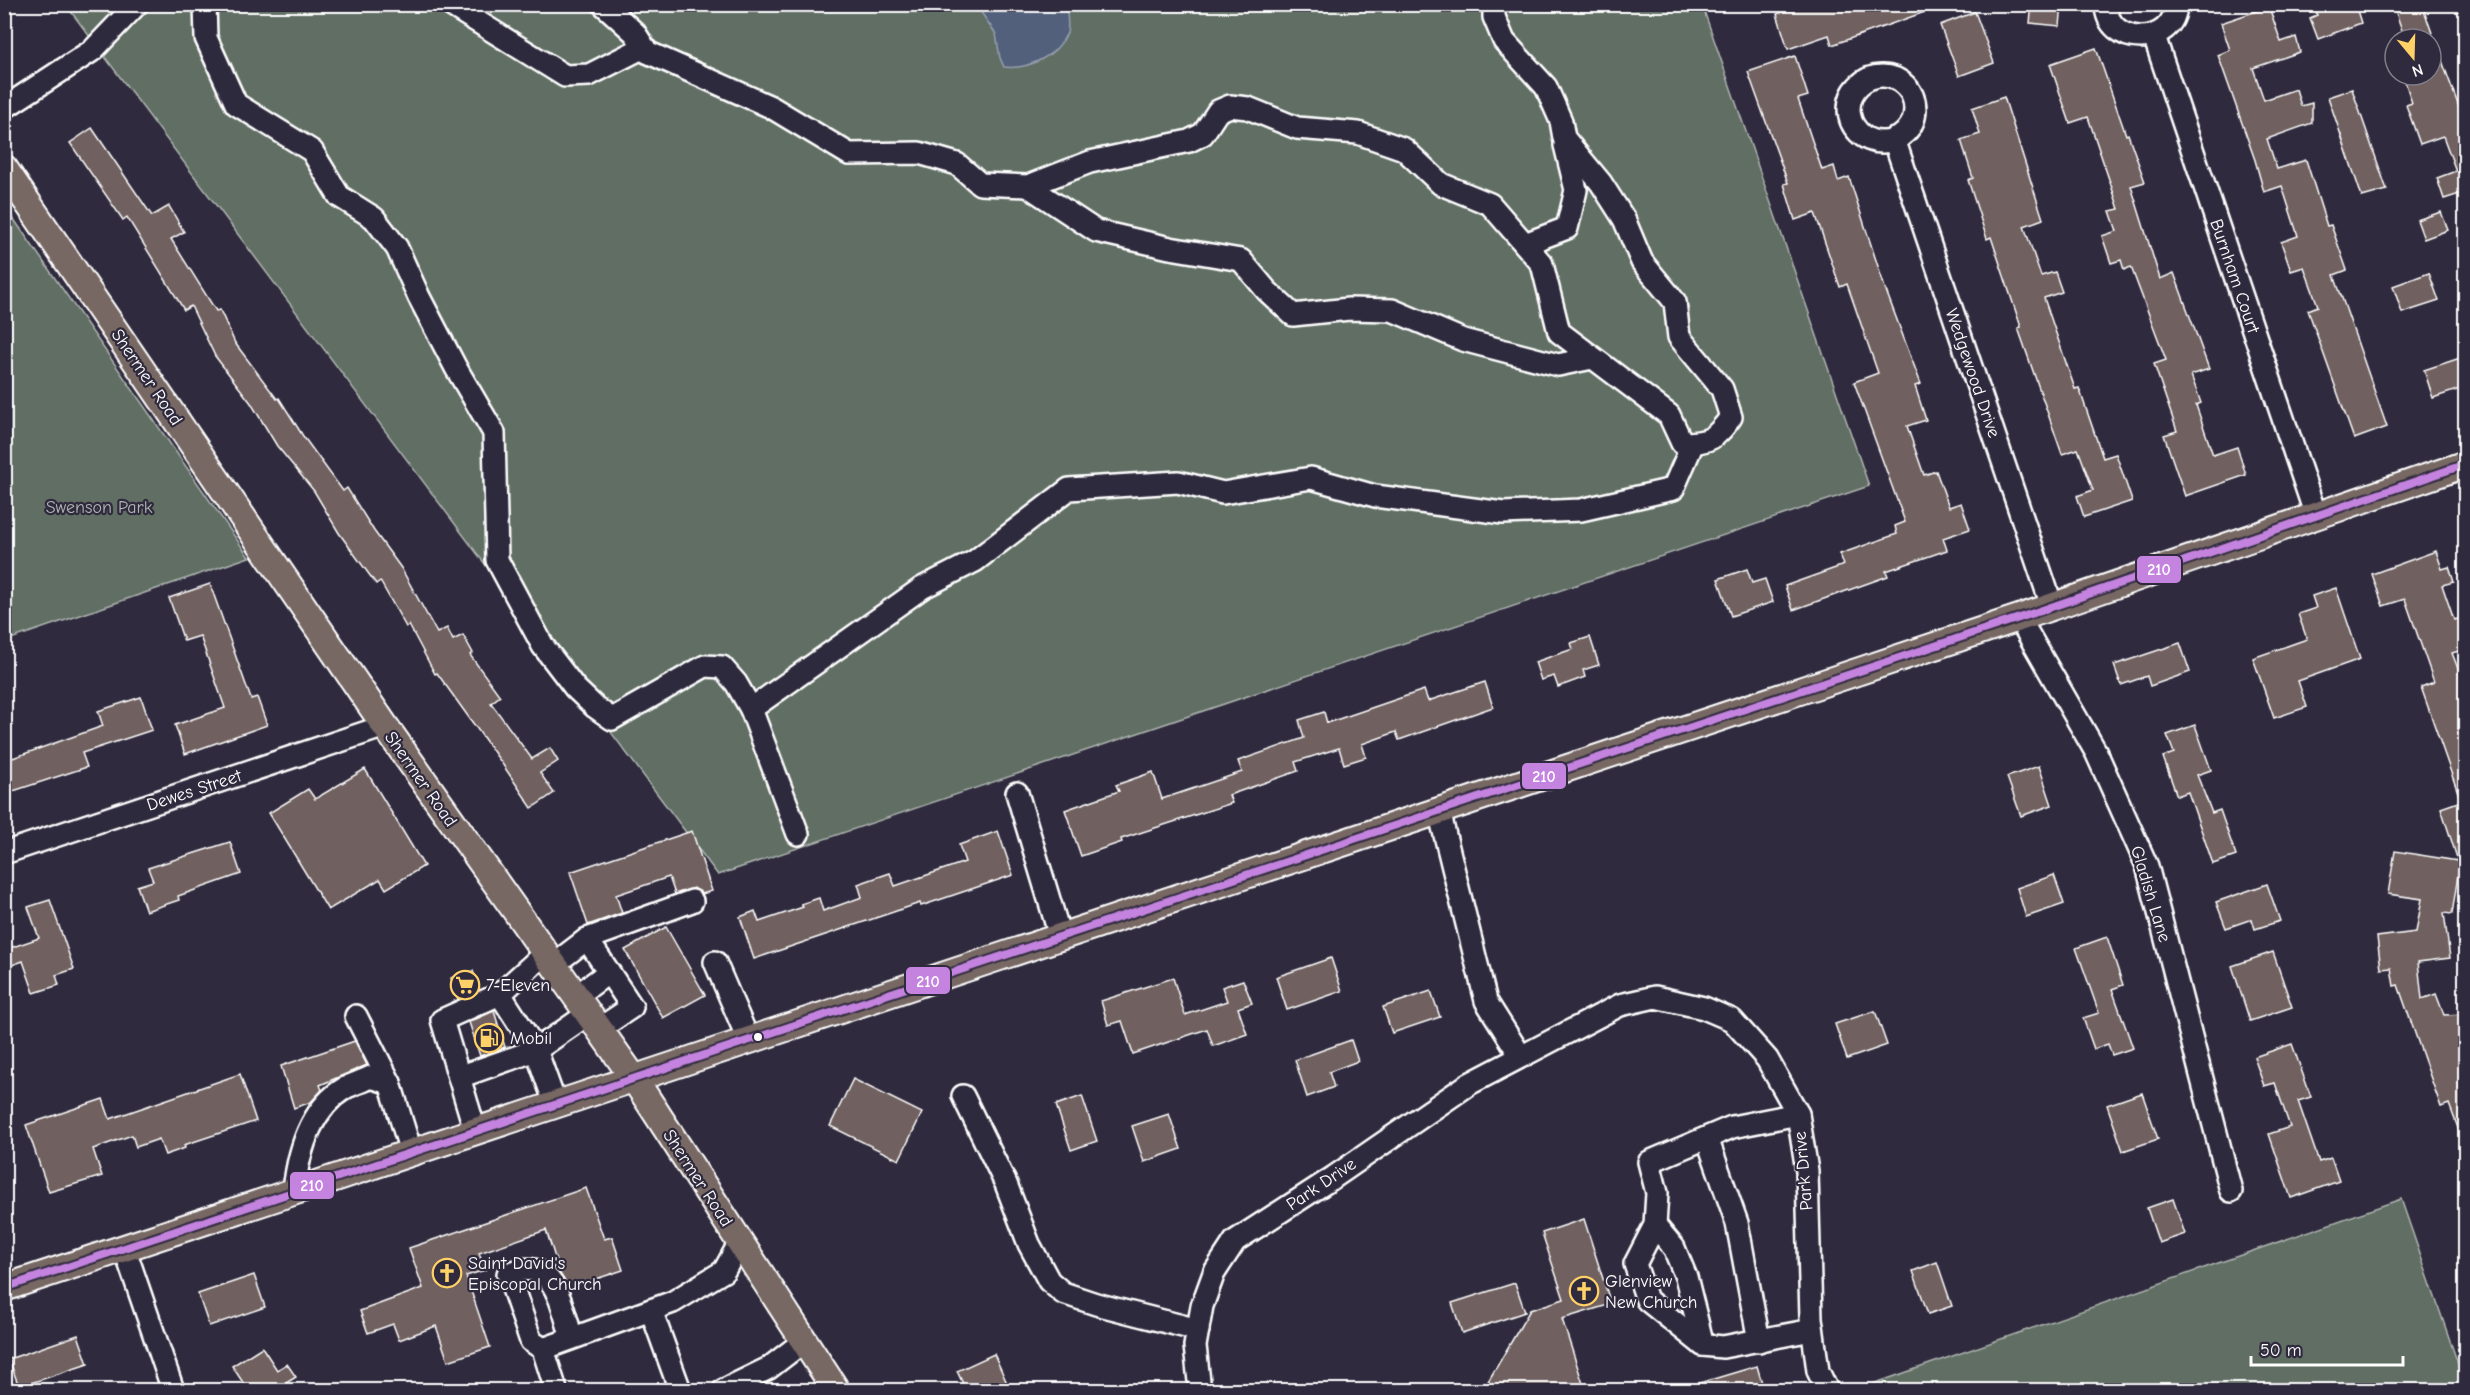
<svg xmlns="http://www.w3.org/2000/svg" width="2470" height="1395" font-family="'Comic Neue',sans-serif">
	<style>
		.green { fill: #606e64; stroke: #b0b6b2; stroke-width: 1.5 }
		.water { fill: #52617c; stroke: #97a0b0; stroke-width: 1.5 }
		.building { fill: #70615e; stroke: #fff; stroke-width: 1.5 }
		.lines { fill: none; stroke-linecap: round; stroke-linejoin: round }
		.minor-casing { stroke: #fff; stroke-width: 26 }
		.major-casing { stroke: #fff; stroke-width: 30 }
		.minor { stroke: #2f2a3d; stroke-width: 21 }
		.major { stroke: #776864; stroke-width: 26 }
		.bus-1-casing { stroke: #2f2a3d; stroke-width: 12 }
		.bus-1 { stroke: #c483df; stroke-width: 8 }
		.bus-dot { fill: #fff; stroke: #2f2a3d; stroke-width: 2 }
		.labels { text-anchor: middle; stroke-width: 4.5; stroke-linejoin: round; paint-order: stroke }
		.street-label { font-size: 18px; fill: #fff; stroke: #2f2a3d }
		.park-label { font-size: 18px; fill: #b0b6b2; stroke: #2f2a3d }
		.poi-label { font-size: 18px; fill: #fff; stroke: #2f2a3d; text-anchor: start }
		.line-badge { stroke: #2f2a3d; stroke-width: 2 }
		.badge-label { font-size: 16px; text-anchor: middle; font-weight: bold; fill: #fff }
	</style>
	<rect width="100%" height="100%" fill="#2f2a3d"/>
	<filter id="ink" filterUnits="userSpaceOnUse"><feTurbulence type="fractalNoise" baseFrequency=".0167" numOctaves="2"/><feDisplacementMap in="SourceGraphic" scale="12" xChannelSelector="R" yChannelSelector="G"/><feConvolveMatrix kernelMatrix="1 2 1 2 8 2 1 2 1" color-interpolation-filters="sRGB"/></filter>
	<g filter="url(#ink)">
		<g class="green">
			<polygon points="66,5 1702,5 1869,486 718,875"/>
			<polygon points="4,205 249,557 5,641 4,641"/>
			<polygon points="2401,1199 2465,1384 2465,1390 1869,1390 1867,1386"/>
		</g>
		<path class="water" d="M976,5H1066C1067,12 1069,26 1067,33C1057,56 1028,70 1004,67L1000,58L996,34Z"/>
		<g class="building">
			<polygon points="1805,4 1939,4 1939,7 1832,45 1829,35 1788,49 1777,14"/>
			<polygon points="2032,4 2062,4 2060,26 2030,23"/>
			<polygon points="2314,4 2330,4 2332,10 2348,4 2355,4 2361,23 2318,39 2310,18 2317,15"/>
			<polygon points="2393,4 2422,4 2434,39 2405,39"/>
			<polygon points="2269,7 2281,42 2296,37 2300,52 2253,68 2264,100 2296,89 2301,106 2312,103 2312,123 2267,139 2277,169 2306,160 2327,226 2331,225 2347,270 2334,275 2387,427 2354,439 2308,310 2318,306 2304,267 2291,271 2281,242 2298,236 2282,186 2264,192 2255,160 2218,55 2230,50 2221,23"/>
			<polygon points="1975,12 1994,63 1959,76 1940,25"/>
			<polygon points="2434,39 2466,126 2466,192 2444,199 2437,178 2456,171 2443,136 2420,144 2406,105 2412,103 2403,75 2431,75 2431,40"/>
			<polygon points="2096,48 2126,135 2128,134 2145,182 2131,186 2160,279 2174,273 2209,369 2191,375 2201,403 2196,405 2213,455 2237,447 2246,475 2185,496 2164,435 2177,431 2154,364 2166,360 2131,267 2124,270 2121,260 2111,263 2102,236 2117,231 2110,211 2119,209 2088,117 2070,123 2050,64"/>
			<polygon points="1795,56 1808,96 1798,99 1822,170 1834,166 1838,181 1849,177 1885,288 1921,384 1915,386 1926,420 1907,426 1924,475 1936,471 1949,507 1961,503 1970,529 1943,538 1947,550 1886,571 1888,576 1793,610 1785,586 1844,565 1840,554 1897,534 1895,526 1905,522 1854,382 1878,373 1847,284 1840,287 1815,213 1795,220 1784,184 1788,183 1748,72"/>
			<polygon points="2352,89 2387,190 2362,197 2328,97"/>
			<polygon points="2004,97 2043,219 2024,226 2041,276 2055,272 2062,292 2044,298 2075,389 2079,388 2103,458 2116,454 2132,501 2084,517 2077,496 2093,490 2078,449 2062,454 2018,328 2021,327 1991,237 1987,239 1968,180 1973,178 1961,140 1980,134 1972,108"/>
			<polygon points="92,128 152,216 169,206 184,232 171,239 216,311 220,310 235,343 277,399 279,398 303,436 343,491 347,488 374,531 401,568 437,633 447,628 453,640 463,635 473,653 470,655 500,696 491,703 532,759 550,748 558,761 540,773 554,793 532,808 503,765 437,673 435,674 409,625 406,627 380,581 376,584 339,533 314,491 277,446 251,403 215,356 191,306 184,310 127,217 123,220 70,143"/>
			<polygon points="2441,212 2448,230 2424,239 2417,220"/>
			<polygon points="2429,273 2439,301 2402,313 2393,286"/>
			<polygon points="2466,356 2466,387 2433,398 2424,370"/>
			<polygon points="2436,551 2442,569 2449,567 2454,582 2442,585 2454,620 2466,617 2466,649 2452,653 2466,689 2466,823 2452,914 2444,913 2450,958 2418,962 2422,999 2436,994 2444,1015 2466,1014 2466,1039 2460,1040 2466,1056 2466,1143 2464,1144 2449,1104 2441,1107 2398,985 2394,986 2391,968 2381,969 2377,937 2416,932 2422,899 2388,894 2395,851 2458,861 2441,808 2461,801 2421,687 2434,682 2405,599 2383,606 2372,574"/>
			<polygon points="1747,569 1752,583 1765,579 1773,602 1731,616 1718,579"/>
			<polygon points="210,584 251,699 257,697 267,725 185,754 175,725 225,708 200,636 184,641 169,598"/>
			<polygon points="2336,588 2360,659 2298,681 2307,707 2274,718 2253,658 2307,639 2298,614 2316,608 2312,596"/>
			<polygon points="1590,637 1599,665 1583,670 1585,677 1558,687 1554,676 1541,680 1535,662 1573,649 1571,643"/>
			<polygon points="2180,643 2190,672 2150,686 2147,676 2121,685 2114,665"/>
			<polygon points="1485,682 1493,707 1399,740 1396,732 1362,744 1366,757 1344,764 1339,748 1295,762 1298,771 1229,795 1232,803 1121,839 1122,842 1081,856 1065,810 1119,791 1116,785 1153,772 1162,799 1242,772 1238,761 1304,738 1299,720 1324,712 1327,723 1424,690 1428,701"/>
			<polygon points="141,697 152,730 82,753 87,767 4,794 4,761 103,726 98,711"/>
			<polygon points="2195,725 2211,770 2197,775 2212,813 2220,810 2236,856 2213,864 2188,792 2177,796 2163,757 2174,753 2167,735"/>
			<polygon points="2039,766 2052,805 2021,816 2007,777"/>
			<polygon points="365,769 424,866 386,889 380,879 328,910 269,813 308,789 315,799"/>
			<polygon points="692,831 712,891 702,894 694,888 675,894 669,877 616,895 622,913 588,925 570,872"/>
			<polygon points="998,831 1013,875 921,906 920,903 754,959 740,917 755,911 759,922 803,907 801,904 819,898 823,911 862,897 858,884 890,873 895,886 965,862 959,845"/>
			<polygon points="230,842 241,874 178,896 179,900 146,911 137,886 153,881 148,868"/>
			<polygon points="2054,875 2064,904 2026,917 2017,888"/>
			<polygon points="2267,884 2280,921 2255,929 2252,919 2226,928 2216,902"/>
			<polygon points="50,900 74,969 56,975 59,985 34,993 23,961 4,968 4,950 39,938 28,907"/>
			<polygon points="666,927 705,995 663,1018 625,950"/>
			<polygon points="2107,937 2123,985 2112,989 2133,1048 2112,1055 2108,1044 2094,1049 2083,1018 2099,1013 2076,948"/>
			<polygon points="2273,952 2292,1007 2250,1021 2232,966"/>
			<polygon points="1331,958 1342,991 1287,1010 1276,977"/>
			<polygon points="473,971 479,989 458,999 451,978"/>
			<polygon points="1173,978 1185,1015 1227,1001 1222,987 1243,980 1252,1003 1238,1008 1247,1034 1213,1046 1207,1029 1133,1054 1122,1021 1108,1025 1101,1001"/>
			<polygon points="1431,991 1440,1017 1392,1033 1383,1007"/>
			<polygon points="494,1011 505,1047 480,1056 469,1022"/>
			<polygon points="1875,1011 1887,1045 1847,1059 1835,1024"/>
			<polygon points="1351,1040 1358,1061 1329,1072 1334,1087 1307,1097 1295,1060"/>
			<polygon points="355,1041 367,1065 320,1085 322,1090 311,1102 294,1108 281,1066"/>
			<polygon points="2292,1044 2311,1097 2298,1101 2319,1162 2331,1158 2339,1181 2291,1198 2269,1134 2290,1127 2275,1083 2264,1086 2254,1057"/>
			<polygon points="240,1074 256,1121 184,1145 185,1148 165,1155 159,1139 136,1147 132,1135 93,1149 102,1176 49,1192 26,1125 103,1099 110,1119"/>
			<polygon points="853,1079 922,1113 899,1160 830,1126"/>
			<polygon points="2142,1093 2158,1139 2123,1151 2107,1105"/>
			<polygon points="1082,1096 1097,1141 1071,1150 1056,1105"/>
			<polygon points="1169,1114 1181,1149 1144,1162 1132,1126"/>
			<polygon points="586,1188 604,1239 612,1237 623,1270 569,1288 561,1276 546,1230 479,1253 485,1270 466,1276 490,1347 448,1361 436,1326 399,1340 393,1324 368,1333 360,1311 423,1288 409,1248"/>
			<polygon points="2173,1199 2185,1234 2159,1243 2147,1208"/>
			<polygon points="1584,1219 1611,1304 1562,1319 1585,1390 1483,1390 1530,1310 1564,1299 1542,1233"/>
			<polygon points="1937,1262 1952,1306 1928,1314 1913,1271"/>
			<polygon points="254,1275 265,1307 209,1326 198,1294"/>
			<polygon points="1515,1283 1525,1312 1462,1333 1452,1303"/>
			<polygon points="78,1335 88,1364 19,1387 9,1359"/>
			<polygon points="262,1347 277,1370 287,1364 296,1377 275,1390 248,1390 232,1366"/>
			<polygon points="994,1354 1010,1390 966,1390 957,1371"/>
			<polygon points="1757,1366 1764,1390 1691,1390 1690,1386"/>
		</g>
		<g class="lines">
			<g class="minor-casing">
				<g id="minor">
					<polyline points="205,4 206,38 236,104 312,151 339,196 374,218 397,248 419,297 456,368 494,433 497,560 543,646 575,688 595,707 612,719 705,666 722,667 736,683 751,709"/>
					<polyline points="449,4 565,76 589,75 644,47"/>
					<path d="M603,4L635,33L647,52L771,107L849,154L919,153L957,164L980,184L1028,186L1090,162L1189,141L1203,134L1218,111L1230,106L1248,108L1297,128L1358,133L1404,149L1441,184L1490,204L1542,264L1559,332L1669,415L1682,443C1710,443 1715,439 1731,417L1722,389L1679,337L1675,302L1642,262L1624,219L1601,183L1564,138L1561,121L1546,87L1504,41L1494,17V4"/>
					<path d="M2106,4C2106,48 2175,48 2176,4"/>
					<polyline points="2154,36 2316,516"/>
					<circle cx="1882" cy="109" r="33"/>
					<polyline points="4,108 93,50 137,4"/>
					<polyline points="1894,139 2052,606"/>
					<polyline points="1028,186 1096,231 1170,248 1241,260 1267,291 1293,315 1349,309 1392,310 1463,340 1558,365 1592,358"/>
					<polyline points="1525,244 1567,228 1576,190 1565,145"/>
					<polyline points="2019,618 2096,752 2147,866 2231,1191"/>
					<polyline points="1017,793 1060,936"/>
					<polyline points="1439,811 1486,1001 1520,1055"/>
					<polyline points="798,834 751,709 922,588 975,561 1069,489 1178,482 1223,493 1311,478 1375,496 1503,513 1581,510 1673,489 1693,443"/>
					<polyline points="4,853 385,726"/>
					<polyline points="587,939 632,1007 599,1029"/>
					<polyline points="715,962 748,1039"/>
					<polyline points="553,965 587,939 692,901"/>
					<polyline points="500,994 536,1050 555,1103"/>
					<polyline points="575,997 609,972"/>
					<polyline points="356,1016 390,1083 411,1152"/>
					<polyline points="459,1077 442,1020 500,994 545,953"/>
					<polyline points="963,1096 1006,1184 1029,1244 1049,1281 1063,1293 1096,1304 1198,1330"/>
					<polyline points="1798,1114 1732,1127 1649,1162 1657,1193 1655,1225 1635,1264 1647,1300 1703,1345 1723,1347 1812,1330"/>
					<polyline points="475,1130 459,1077 536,1050 588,1014"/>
					<polyline points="1707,1138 1737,1223 1759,1341"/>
					<path d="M294,1191C298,1153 310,1109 345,1088C353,1084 363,1081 371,1077L390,1083"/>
					<polyline points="1655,1225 1674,1248 1686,1277 1703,1345"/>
					<polyline points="124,1247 173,1390"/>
					<polyline points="651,1310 680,1390"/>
					<path d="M543,1349L531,1341L508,1274C555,1254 561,1305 572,1338"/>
					<polyline points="556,1390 543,1349 673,1302 724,1271 740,1242"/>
					<polyline points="724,1390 769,1368 804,1341"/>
					<polyline points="1200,1390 1195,1346 1202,1306 1214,1273 1235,1241 1334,1177 1469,1084 1620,1005 1655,997 1704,1008 1732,1020 1767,1059 1798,1114 1807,1171 1811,1318 1818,1371 1827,1390"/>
				</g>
			</g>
			<g class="major-casing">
				<g id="major">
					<polyline points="4,168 385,726 633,1077 836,1390"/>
					<polyline points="4,1288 2019,618 2466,464"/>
				</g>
			</g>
			<use href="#minor" class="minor"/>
			<use href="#major" class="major"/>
			<g class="bus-1-casing">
				<polyline id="bus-1" points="4,1288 2019,618 2466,464"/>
			</g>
			<use href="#bus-1" class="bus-1"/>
		</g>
	</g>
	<defs>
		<g id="supermarket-ring" transform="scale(1.5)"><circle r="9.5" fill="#2f2a3d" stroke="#ffd166" stroke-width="1.5"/><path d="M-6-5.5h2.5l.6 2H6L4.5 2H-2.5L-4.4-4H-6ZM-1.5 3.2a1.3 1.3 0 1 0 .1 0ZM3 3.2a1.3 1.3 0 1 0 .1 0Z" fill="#ffd166"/></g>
		<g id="fuel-ring" transform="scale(1.5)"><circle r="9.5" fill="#2f2a3d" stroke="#ffd166" stroke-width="1.5"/><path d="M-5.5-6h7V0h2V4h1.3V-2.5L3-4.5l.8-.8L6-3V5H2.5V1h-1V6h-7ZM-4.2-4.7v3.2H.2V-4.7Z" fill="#ffd166"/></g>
		<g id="church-ring" transform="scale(1.5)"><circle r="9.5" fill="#2f2a3d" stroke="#ffd166" stroke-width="1.5"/><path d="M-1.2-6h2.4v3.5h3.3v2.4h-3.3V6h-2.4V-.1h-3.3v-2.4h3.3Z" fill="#ffd166"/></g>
	</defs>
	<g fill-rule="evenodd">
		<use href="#supermarket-ring" x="465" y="985"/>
		<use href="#fuel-ring" x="489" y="1038"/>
		<use href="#church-ring" x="447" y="1273"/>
		<use href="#church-ring" x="1584" y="1291"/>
	</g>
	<circle class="bus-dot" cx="758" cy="1037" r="5"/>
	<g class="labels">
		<g class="street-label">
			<text transform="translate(2235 276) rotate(71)" y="6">Burnham Court</text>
			<text transform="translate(1973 373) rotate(71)" y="6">Wedgewood Drive</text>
			<text transform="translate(147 377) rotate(56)" y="6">Shermer Road</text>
			<text transform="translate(421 779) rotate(55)" y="6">Shermer Road</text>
			<text transform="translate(194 790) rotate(-18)" y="6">Dewes Street</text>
			<text transform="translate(2151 894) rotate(73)" y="6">Gladish Lane</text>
			<text transform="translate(1803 1171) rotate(-95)" y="6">Park Drive</text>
			<text transform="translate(698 1178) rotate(57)" y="6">Shermer Road</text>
			<text transform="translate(1321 1184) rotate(-34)" y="6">Park Drive</text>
		</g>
		<g class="park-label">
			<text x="99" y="513">Swenson Park</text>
		</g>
		<g class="poi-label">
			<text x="486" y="991">7-Eleven</text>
			<text x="510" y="1044">Mobil</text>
			<text x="468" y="1269">Saint David's<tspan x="468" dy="21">Episcopal Church</tspan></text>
			<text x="1605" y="1287">Glenview<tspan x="1605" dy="21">New Church</tspan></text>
		</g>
	</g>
	<g class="line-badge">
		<rect x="2136" y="555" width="46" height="29" rx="6" fill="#c483df"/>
		<rect x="1521" y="762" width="46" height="28" rx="6" fill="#c483df"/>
		<rect x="905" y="966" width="46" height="29" rx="6" fill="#c483df"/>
		<rect x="289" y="1171" width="46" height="29" rx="6" fill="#c483df"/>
	</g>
	<g class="badge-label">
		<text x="2159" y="575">210</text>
		<text x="1544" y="782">210</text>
		<text x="928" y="987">210</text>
		<text x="312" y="1191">210</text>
	</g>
	<rect width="2470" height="1395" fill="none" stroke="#2f2a3d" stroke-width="24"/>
	<rect x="12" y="12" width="2446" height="1371" fill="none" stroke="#fff" stroke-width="2" filter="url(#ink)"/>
	<g transform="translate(2413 57) rotate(161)"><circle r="28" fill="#2f2a3d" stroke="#827f8b" stroke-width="1.5"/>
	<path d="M0-4.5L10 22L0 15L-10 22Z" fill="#ffd166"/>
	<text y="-9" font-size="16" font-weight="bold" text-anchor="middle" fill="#ffffff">N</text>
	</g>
	<path d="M2251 1356v9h152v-9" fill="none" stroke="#ffffff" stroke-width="3"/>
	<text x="2260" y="1356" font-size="18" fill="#ffffff" stroke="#2f2a3d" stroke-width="4.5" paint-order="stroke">50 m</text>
</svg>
